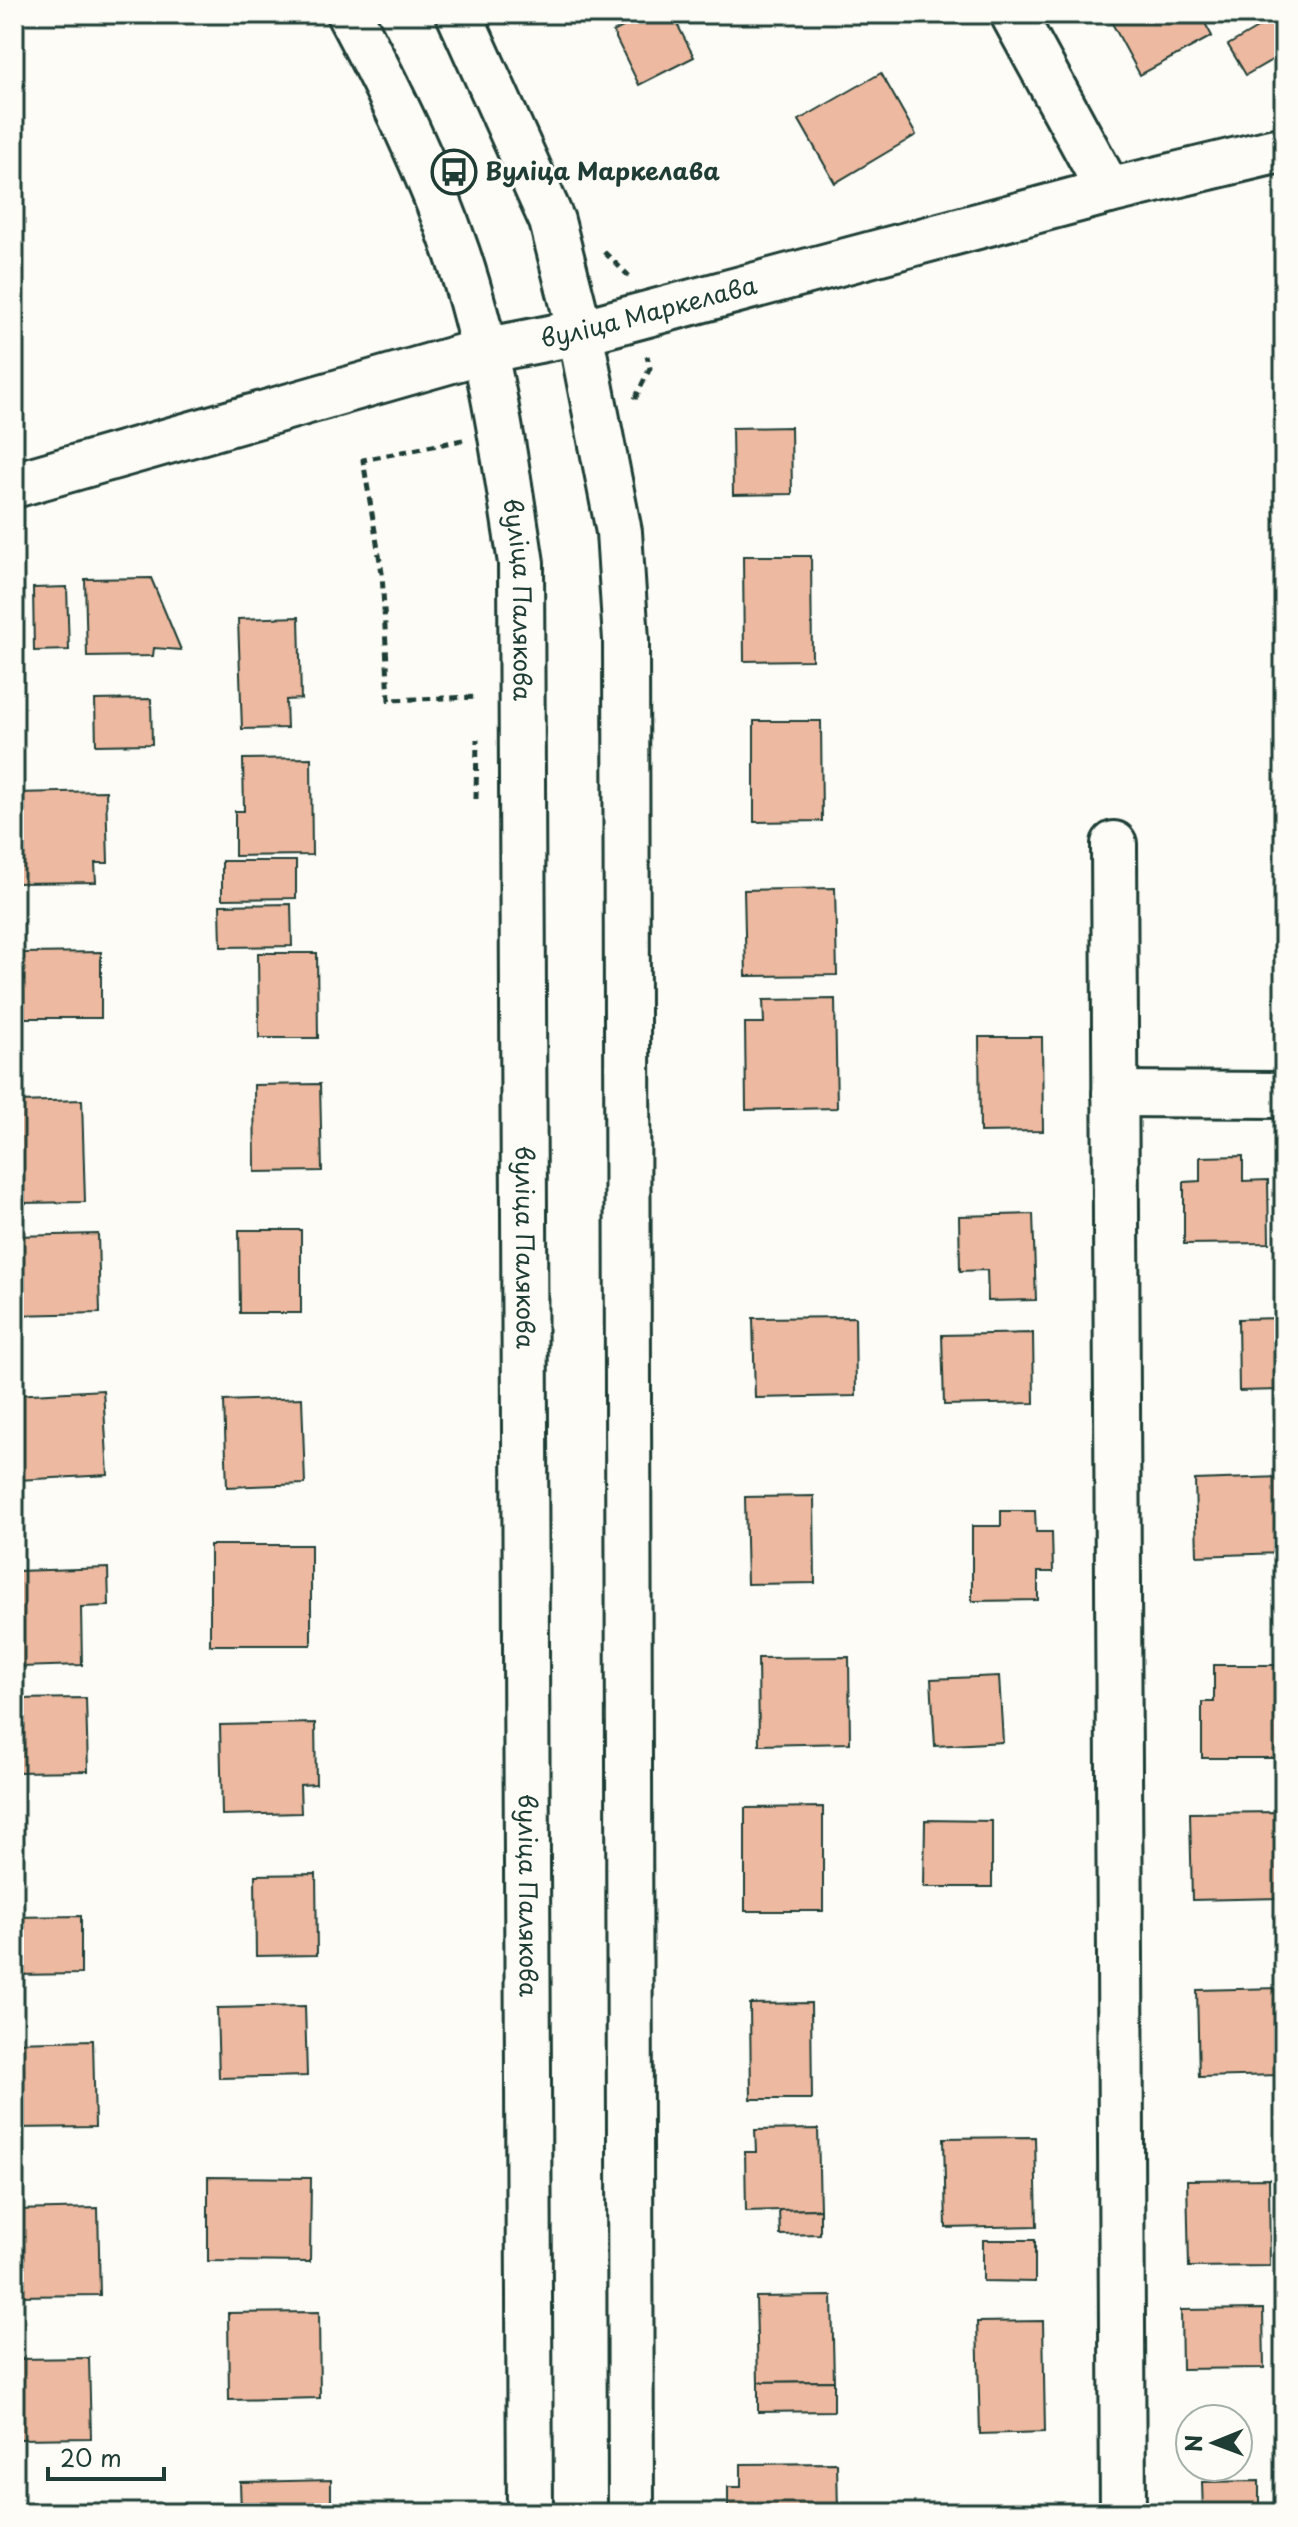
<svg xmlns="http://www.w3.org/2000/svg" width="1298" height="2527" font-family="'Playpen Sans',sans-serif">
	<style>
		.building { fill: #edb9a0; stroke: #1f3d34; stroke-width: 2 }
		.lines { fill: none; stroke-linecap: round; stroke-linejoin: round }
		.minor-casing { stroke: #1f3d34; stroke-width: 50 }
		.path { stroke: #1f3d34; stroke-width: 5; stroke-dasharray: 8 6; stroke-linecap: butt }
		.minor { stroke: #fdfcf7; stroke-width: 44 }
		.labels { text-anchor: middle; stroke-width: 6; stroke-linejoin: round; paint-order: stroke }
		.poi-label { font-size: 24px; font-weight: bold; fill: #1f3d34; stroke: #fdfcf7; text-anchor: start }
		.street-label { font-size: 24px; fill: #1f3d34; stroke: #fdfcf7 }
	</style>
	<rect width="100%" height="100%" fill="#fdfcf7"/>
	<filter id="ink" filterUnits="userSpaceOnUse"><feTurbulence type="fractalNoise" baseFrequency=".0125" numOctaves="2"/><feDisplacementMap in="SourceGraphic" scale="16" xChannelSelector="R" yChannelSelector="G"/><feConvolveMatrix kernelMatrix="1 2 1 2 8 2 1 2 1" color-interpolation-filters="sRGB"/></filter>
	<g filter="url(#ink)">
		<g class="building">
			<polygon points="648,14 672,14 694,57 639,85 613,32"/>
			<polygon points="1107,14 1200,14 1212,36 1140,75"/>
			<polygon points="1271,20 1284,41 1284,53 1246,75 1228,45"/>
			<polygon points="881,73 916,135 835,183 799,120"/>
			<polygon points="791,427 792,494 733,495 732,428"/>
			<polygon points="743,556 811,556 812,660 744,661"/>
			<polygon points="151,578 181,650 154,648 153,656 87,657 85,579"/>
			<polygon points="67,587 69,650 34,651 33,588"/>
			<polygon points="299,617 301,699 286,700 287,728 242,729 238,619"/>
			<polygon points="151,699 152,744 96,745 95,700"/>
			<polygon points="754,721 821,721 822,821 754,822"/>
			<polygon points="311,758 312,855 235,856 235,811 244,811 243,759"/>
			<polygon points="106,791 108,863 95,863 96,882 17,883 16,793"/>
			<polygon points="222,861 296,861 296,898 222,899"/>
			<polygon points="835,888 837,975 746,976 744,890"/>
			<polygon points="291,904 292,946 221,947 220,905"/>
			<polygon points="101,952 101,1018 24,1018 23,953"/>
			<polygon points="258,953 317,953 318,1038 259,1038"/>
			<polygon points="835,999 837,1108 746,1110 745,1023 764,1023 763,1000"/>
			<polygon points="979,1037 1042,1037 1043,1131 980,1132"/>
			<polygon points="320,1084 322,1171 255,1172 254,1085"/>
			<polygon points="82,1100 85,1202 21,1203 18,1102"/>
			<polygon points="1243,1156 1243,1181 1268,1180 1269,1243 1184,1244 1184,1182 1200,1181 1200,1157"/>
			<polygon points="1033,1214 1036,1300 988,1301 987,1270 960,1271 959,1216"/>
			<polygon points="239,1230 301,1230 301,1313 240,1313"/>
			<polygon points="98,1234 100,1313 14,1315 14,1236"/>
			<polygon points="855,1317 856,1396 755,1398 753,1318"/>
			<polygon points="1284,1318 1284,1390 1239,1391 1238,1319"/>
			<polygon points="1033,1333 1034,1403 944,1405 942,1335"/>
			<polygon points="103,1390 108,1475 18,1480 14,1395"/>
			<polygon points="302,1398 305,1484 227,1487 224,1401"/>
			<polygon points="1283,1477 1284,1553 1197,1556 1195,1480"/>
			<polygon points="814,1496 815,1583 747,1584 745,1497"/>
			<polygon points="1001,1511 1035,1511 1036,1532 1052,1532 1053,1572 1038,1572 1038,1600 972,1601 972,1526 1001,1526"/>
			<rect x="210" y="1545" width="101" height="100"/>
			<polygon points="108,1568 109,1606 81,1607 82,1665 19,1667 17,1571"/>
			<polygon points="849,1657 850,1743 759,1745 758,1658"/>
			<polygon points="1214,1665 1284,1665 1284,1758 1202,1758 1202,1702 1214,1702"/>
			<polygon points="999,1676 1003,1742 935,1746 931,1679"/>
			<polygon points="86,1698 88,1771 14,1772 14,1699"/>
			<polygon points="315,1723 316,1784 300,1785 301,1813 222,1815 220,1725"/>
			<polygon points="823,1807 823,1911 745,1911 745,1808"/>
			<polygon points="1281,1812 1282,1898 1192,1900 1190,1813"/>
			<polygon points="925,1820 992,1821 992,1887 924,1887"/>
			<polygon points="316,1874 317,1955 256,1956 255,1875"/>
			<polygon points="81,1916 81,1974 14,1975 14,1917"/>
			<polygon points="1284,1988 1284,2075 1199,2077 1197,1990"/>
			<polygon points="811,2003 812,2099 751,2099 750,2004"/>
			<polygon points="305,2006 307,2076 219,2078 217,2008"/>
			<polygon points="93,2040 95,2127 14,2128 14,2042"/>
			<polygon points="818,2129 820,2209 746,2211 745,2152 756,2152 755,2130"/>
			<polygon points="1035,2137 1037,2226 946,2228 944,2138"/>
			<polygon points="208,2177 311,2178 310,2262 208,2261"/>
			<polygon points="1269,2179 1270,2266 1189,2267 1187,2180"/>
			<polygon points="98,2208 100,2295 14,2296 14,2210"/>
			<polygon points="820,2209 820,2234 780,2235 779,2210"/>
			<polygon points="983,2240 1035,2240 1035,2282 983,2281"/>
			<polygon points="832,2296 834,2381 758,2382 756,2297"/>
			<polygon points="1263,2309 1264,2368 1182,2369 1181,2310"/>
			<polygon points="319,2312 320,2398 229,2400 228,2313"/>
			<polygon points="1043,2321 1045,2432 980,2434 977,2322"/>
			<polygon points="89,2358 91,2438 19,2439 17,2359"/>
			<polygon points="834,2381 834,2411 758,2412 758,2382"/>
			<polygon points="837,2463 838,2513 728,2513 728,2487 741,2487 741,2464"/>
			<polygon points="331,2480 331,2513 241,2513 240,2482"/>
			<polygon points="1259,2481 1259,2513 1203,2513 1202,2482"/>
			<polygon points="1027,2501 1027,2513 936,2513 936,2505"/>
		</g>
		<g class="lines">
			<g class="minor-casing">
				<g id="minor">
					<path id="s1" d="M349,14C390,91 429,170 457,253C491,353 505,459 521,563L530,2513"/>
					<polyline points="459,14 552,221 580,332 619,532 626,640 631,2513"/>
					<polyline points="1013,14 1109,191"/>
					<path id="s2" d="M14,485L483,351L580,332L1109,191L1284,149"/>
					<polyline points="1114,844 1123,2513"/>
					<polyline points="1115,1094 1284,1095"/>
				</g>
			</g>
			<g class="path">
				<polyline points="604,252 629,276"/>
				<polyline points="635,399 650,368 647,356"/>
				<polyline points="463,440 363,460 382,573 389,700 477,697"/>
				<polyline points="476,799 477,739"/>
			</g>
			<use href="#minor" class="minor"/>
		</g>
	</g>
	<defs>
		<g id="bus-ring" transform="scale(2.3)"><circle r="9.5" fill="#fdfcf7" stroke="#1f3d34" stroke-width="1.5"/><path d="M-5-6H5V4H4V6H2V4H-2V6H-4V4H-5ZM-3.5-4V0h7V-4ZM-3.5 1.2v1.5H-2V1.2ZM2 1.2v1.5H3.5V1.2Z" fill="#1f3d34"/></g>
	</defs>
	<g fill-rule="evenodd">
		<use href="#bus-ring" x="454" y="172"/>
	</g>
	<g class="labels">
		<g class="poi-label">
			<text x="485" y="180">Вуліца Маркелава</text>
		</g>
		<g class="street-label">
			<text dy="8" stroke="none"><textPath href="#s2" startOffset="658">вуліца Маркелава</textPath></text>
			<text dy="8" stroke="none"><textPath href="#s1" startOffset="616">вуліца Палякова</textPath></text>
			<text dy="8" stroke="none"><textPath href="#s1" startOffset="1264">вуліца Палякова</textPath></text>
			<text dy="8" stroke="none"><textPath href="#s1" startOffset="1912">вуліца Палякова</textPath></text>
		</g>
	</g>
	<rect width="1298" height="2527" fill="none" stroke="#fdfcf7" stroke-width="48"/>
	<rect x="24" y="24" width="1250" height="2479" fill="none" stroke="#1f3d34" stroke-width="3" filter="url(#ink)"/>
	<g transform="translate(1214 2443) rotate(269)"><circle r="38" fill="#fdfcf7" stroke="#a4b0a9" stroke-width="2"/>
	<path d="M0-6L14 30L0 20L-14 30Z" fill="#1f3d34"/>
	<text y="-12" font-size="22" font-weight="bold" text-anchor="middle" fill="#1f3d34">N</text>
	</g>
	<path d="M48 2467v12h116v-12" fill="none" stroke="#1f3d34" stroke-width="4"/>
	<text x="60" y="2467" font-size="24" fill="#1f3d34" stroke="#fdfcf7" stroke-width="6" paint-order="stroke">20 m</text>
</svg>
